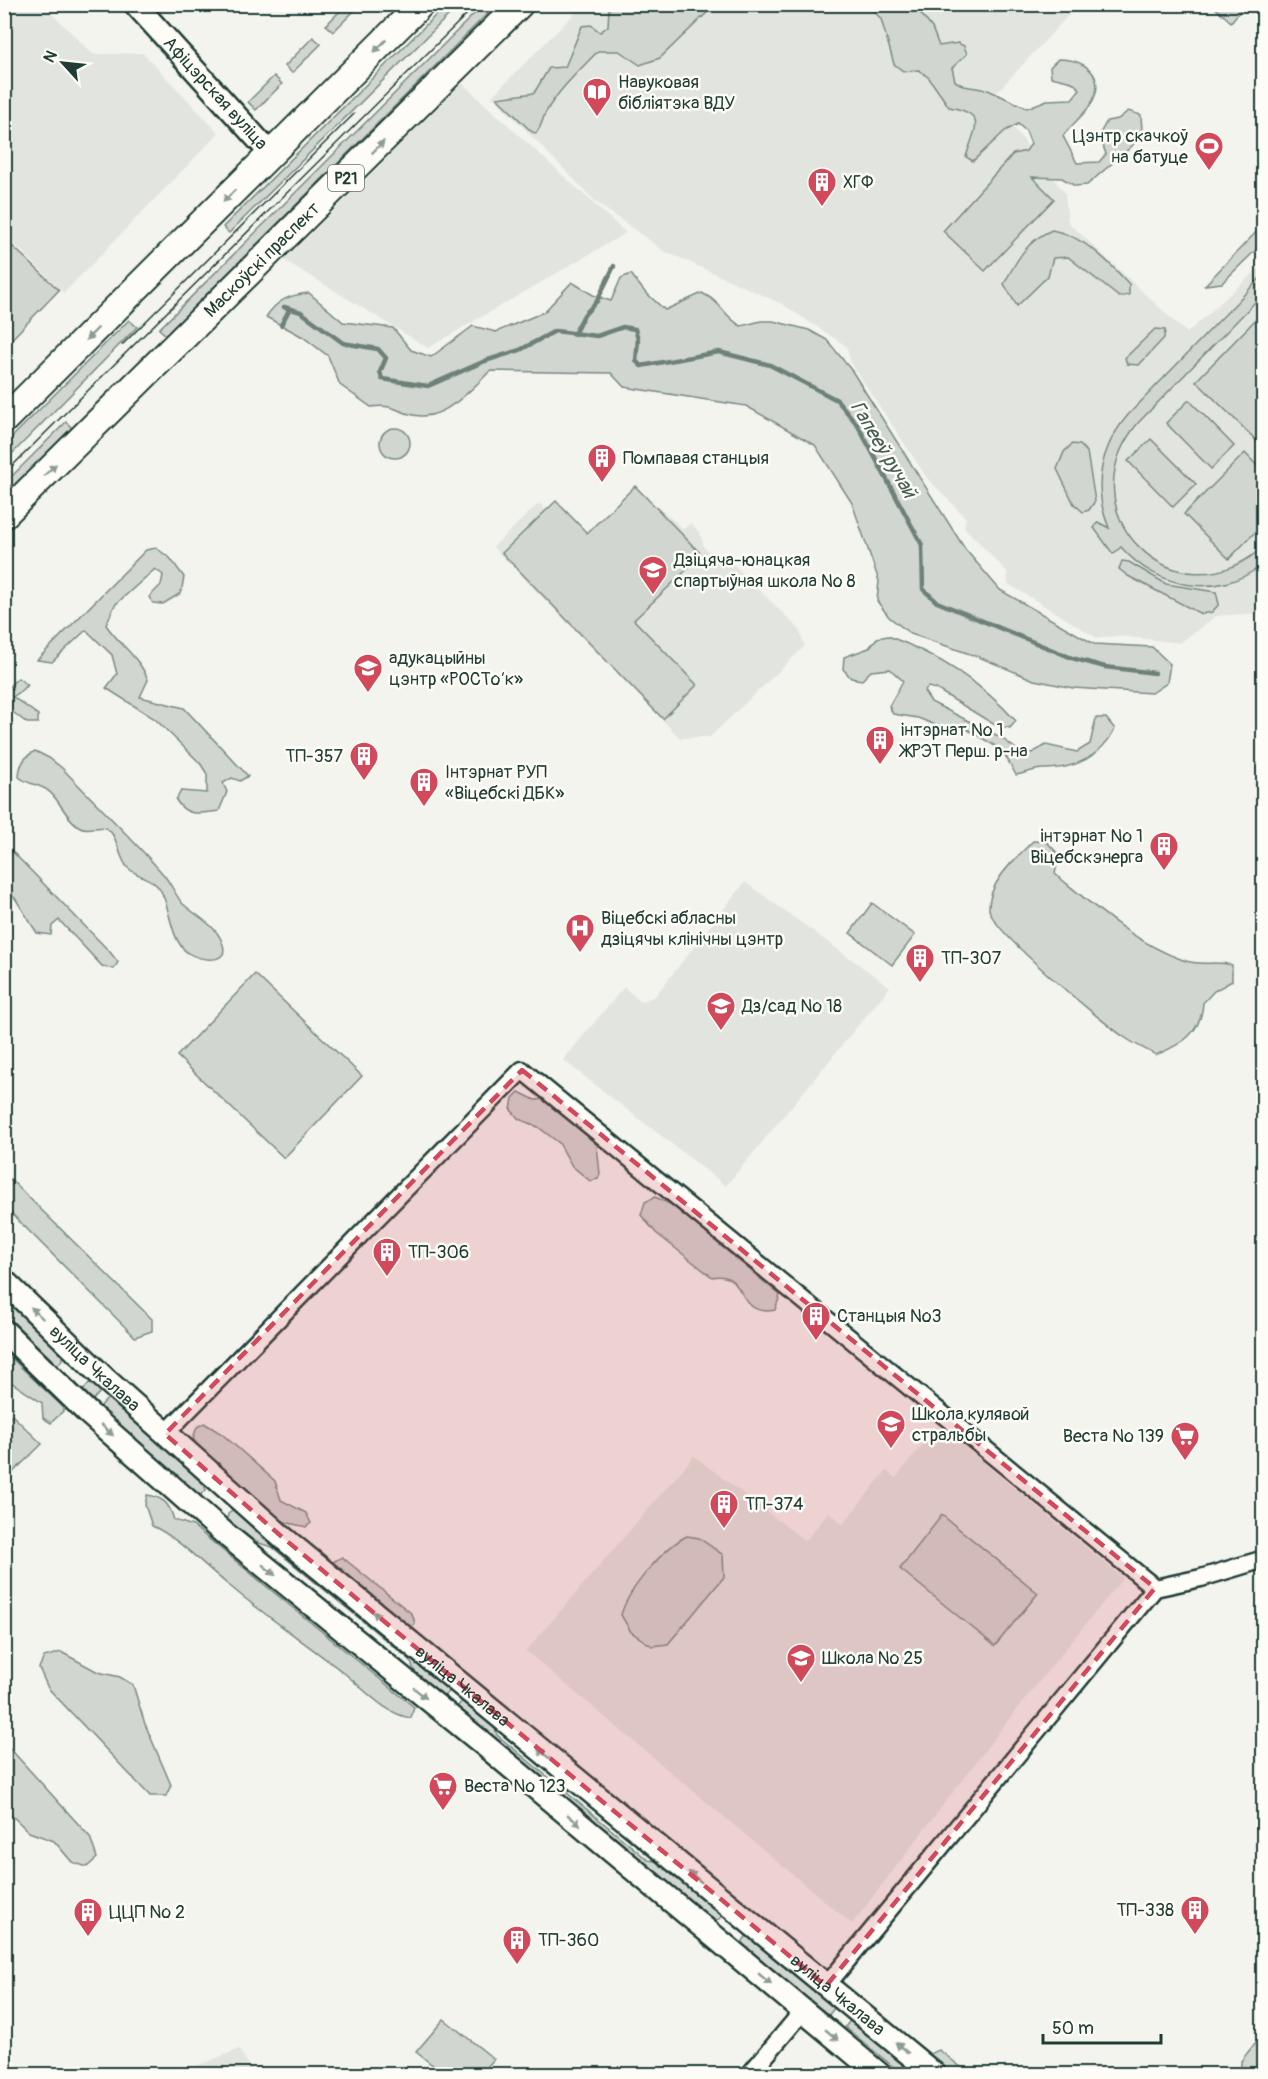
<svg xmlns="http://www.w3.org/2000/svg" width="1268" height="2079" font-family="Pangolin,sans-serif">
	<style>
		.built { fill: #e2e5df }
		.green { fill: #d1d6d1; stroke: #788a82; stroke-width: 1.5 }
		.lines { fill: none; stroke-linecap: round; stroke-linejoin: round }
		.stream { stroke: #6e8179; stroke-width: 4.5 }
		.minor-casing { stroke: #1f3d34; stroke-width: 21 }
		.tertiary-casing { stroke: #1f3d34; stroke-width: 26 }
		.secondary-casing { stroke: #1f3d34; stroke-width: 27 }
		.primary-casing { stroke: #1f3d34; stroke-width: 30 }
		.minor { stroke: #fdfcf7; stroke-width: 16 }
		.tertiary { stroke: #fdfcf7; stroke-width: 21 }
		.secondary { stroke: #fdfcf7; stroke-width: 22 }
		.primary { stroke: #fdfcf7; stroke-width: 26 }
		.tram { stroke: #1f3d34; stroke-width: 1.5 }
		.oneway { fill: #8e9c96 }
		.marked { fill: #d1495b; fill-opacity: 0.2; stroke: #d1495b; stroke-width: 4.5; stroke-dasharray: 12 8; stroke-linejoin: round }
		.labels { text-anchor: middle; stroke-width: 5; stroke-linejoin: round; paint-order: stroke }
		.shield { fill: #fdfcf7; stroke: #62766e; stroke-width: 1.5 }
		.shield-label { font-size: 16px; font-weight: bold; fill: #1f3d34 }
		.poi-label { font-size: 18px; fill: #1f3d34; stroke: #fdfcf7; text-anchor: start }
		.street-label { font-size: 18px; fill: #1f3d34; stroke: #fdfcf7 }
		.water-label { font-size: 20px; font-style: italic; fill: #475f56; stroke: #fdfcf7 }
	</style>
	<rect width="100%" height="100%" fill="#f4f4ef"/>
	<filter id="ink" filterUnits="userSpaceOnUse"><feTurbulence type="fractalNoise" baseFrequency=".0167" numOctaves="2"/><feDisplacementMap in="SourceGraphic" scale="12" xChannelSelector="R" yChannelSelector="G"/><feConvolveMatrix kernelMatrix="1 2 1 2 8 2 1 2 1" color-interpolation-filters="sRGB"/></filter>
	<g filter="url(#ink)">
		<g class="built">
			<polygon points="7,5 43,5 93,54 143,53 219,133 64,293 5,235 4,7"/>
			<polygon points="583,5 1078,5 991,99 1065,193 1068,222 1187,333 1263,264 1263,613 1216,616 1180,643 1118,636 1097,638 1008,584 1007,572 964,527 966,518 927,478 851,363 846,346 782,304 664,251 597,203 492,96"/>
			<polygon points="462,83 626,233 428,348 284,260"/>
			<polygon points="635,486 683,529 691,523 700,533 704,547 721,563 729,560 799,629 805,646 710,737 680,738 493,547 539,503 546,510 556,501 587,533"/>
			<polygon points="745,882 890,987 726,1186 563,1060 624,987 641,1002 655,996"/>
			<polygon points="935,1428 943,1429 1123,1578 1012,1715 852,1924 526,1651 694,1456 805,1541 829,1512 843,1524 886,1471 896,1478"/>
			<polygon points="239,2049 254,2074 177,2074 179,2073"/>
		</g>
		<g class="green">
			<polygon points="484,4 496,5 166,335 159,329"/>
			<polygon points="1221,4 1245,4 1245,5 1231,22 1213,6"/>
			<polygon points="346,5 360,5 333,32 326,25"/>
			<polygon points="446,5 459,5 229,233 223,227"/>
			<path d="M612,5H622L631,10L639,5H715L660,58L640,65L619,51H598C580,70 559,89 546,112C542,119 542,126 536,133L532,132L497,98L534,93L549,68L565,67L582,26L591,25L600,32L608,26L609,8Z"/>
			<path d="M869,5H914L932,28L939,46L958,43L964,46L967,54L952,68L955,81L964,86L988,90L1027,108L1047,100L1072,99L1080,89L1072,82L1051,77L1050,67L1058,59C1084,59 1108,75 1091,104C1084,115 1071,125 1063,136L1077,163L1099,162L1106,154L1099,135L1107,121L1118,119L1128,111L1141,115L1142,131L1132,146L1087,185L1075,186L1062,178L1032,177L1054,199L985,271L943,231L1013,154L1026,151L1031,144L1026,131L1018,124L1005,131L973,161L966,157C975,127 988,114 949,107L929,78L919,70L903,71L894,64L881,19Z"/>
			<polygon points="313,37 321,44 292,73 285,66"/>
			<polygon points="274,76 282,84 256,110 248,102"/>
			<polygon points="1263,225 1263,243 1222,283 1205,285"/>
			<path d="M1052,230C1084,236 1108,261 1129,284V295L1119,297L1068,257L1053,258L1048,276L1017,306L1004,284C1016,261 1027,240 1052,230Z"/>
			<polygon points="4,238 59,290 5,346 4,346"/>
			<path d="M631,274L644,291L665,310L702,293C724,304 723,316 741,326L761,321H773L809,330L827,340L852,371L965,549L1000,590L1094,644L1152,647L1170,664L1167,683L1152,693L1073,688L1034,680L979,657L911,634L889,617L877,601L879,581L852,503L815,445L746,406L624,387L611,373L490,371C474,387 446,418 421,416C399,415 396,403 371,407L340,385L328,356L303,337L266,317C277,300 289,295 309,293L343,322L393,328L411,350L431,357L473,326L496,332L544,312L572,282L593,295L611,301L621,278Z"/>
			<path d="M1263,275V294L1138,423C1063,513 1176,624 1263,547V564C1219,600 1157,589 1121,547L1113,554L1094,528L1098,522L1109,528C1092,487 1100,448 1128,415Z"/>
			<polygon points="1263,312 1264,312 1263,447 1196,381"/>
			<polygon points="129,320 137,327 5,461 5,444"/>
			<polygon points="1155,329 1165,330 1164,338 1139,365 1127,364 1125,358"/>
			<polygon points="1189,400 1234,446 1211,469 1166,423"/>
			<polygon points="66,422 72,428 5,495 5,483"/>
			<circle cx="395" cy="443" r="15"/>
			<polygon points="1151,439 1196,484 1173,507 1128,461"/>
			<polygon points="1072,444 1080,445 1087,452 1095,501 1089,510 1083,512 1074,504 1057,469 1064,452"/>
			<polygon points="1245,453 1263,472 1263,524 1229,559 1184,514"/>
			<polygon points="635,486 702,555 634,620 697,685 663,719 502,553 556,501 587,533"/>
			<path d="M156,548L170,558L184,577L181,593L163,604L153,603L149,597L161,585L163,575L155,569L115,605L106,625C119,644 140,658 148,680L140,697L184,708L248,776L240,781L232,778L223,783L227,792L219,811C200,813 187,818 176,800L181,791L207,793V774L200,763L155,719L106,688L117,674L112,655L86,630L52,662L37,660L146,550Z"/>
			<polygon points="1122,561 1129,562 1166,584 1216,592 1219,604 1212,612 1201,614 1128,576 1119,569"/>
			<path d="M888,636C938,655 980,681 1016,721L1010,728L995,725L936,689L928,687L924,691L931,702L1000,737L1016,749L1032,753L1046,745L1077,752L1090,744L1096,718H1106L1115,729C1100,758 1074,769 1043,769C1034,769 1025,774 1016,775L1002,750L965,728H943L918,718L893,714L889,706L903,681L890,669L871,671L862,680L851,678L843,669L844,657L869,648L877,638Z"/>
			<polygon points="18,678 28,685 13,697 38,715 38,723 27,723 5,706 5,690"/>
			<path d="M35,751L49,758L62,768C95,803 131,837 163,874C171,883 175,895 183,904C195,915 216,925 222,942C232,965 200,961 188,953C170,940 171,910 161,891C153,877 139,878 128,868C119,859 119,841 110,831C102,823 89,832 80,827C66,820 58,796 47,790C38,784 27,784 19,777C19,765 25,756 35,751Z"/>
			<path d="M1033,841L1047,842L1059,855L1055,874C1094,906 1135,943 1183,960C1202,967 1214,960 1232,965V981L1214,991L1203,1003C1201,1034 1182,1044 1156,1055C1145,1049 1134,1044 1124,1037C1101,1021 991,931 989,909C988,882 1016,858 1033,841Z"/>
			<polygon points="5,844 110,952 118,962 114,969 102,966 59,920 52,926 51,935 37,933 15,898 5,892"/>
			<polygon points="872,903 915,935 892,965 850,933"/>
			<polygon points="255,974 362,1076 284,1158 177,1056"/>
			<polygon points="519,1092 535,1100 545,1099 597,1145 600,1174 598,1179 590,1181 572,1166 559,1143 538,1127 519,1119 511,1110 513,1098"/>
			<polygon points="4,1173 152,1319 152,1331 135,1337 5,1207"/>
			<path d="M655,1197L672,1205L780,1295L775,1310C734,1318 749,1270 712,1277L656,1233L641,1215L645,1202Z"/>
			<path d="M4,1295L60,1349C64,1358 63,1361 55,1367L5,1322Z"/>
			<polygon points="4,1351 65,1409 51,1423 43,1418 42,1403 5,1378"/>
			<polygon points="89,1383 94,1383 102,1390 90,1403 82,1392"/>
			<polygon points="109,1397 204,1484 206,1490 198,1497 97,1410"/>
			<polygon points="12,1415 42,1444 5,1480 5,1422"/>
			<path d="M204,1423L222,1434L275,1481L281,1500L306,1513L311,1523L306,1527C299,1525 290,1524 283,1521C260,1510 204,1461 193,1438L197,1427Z"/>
			<path d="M147,1495C164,1497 170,1505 174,1520L193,1526L414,1707L411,1718C385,1714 364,1689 344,1673C307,1644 267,1617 231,1587C209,1570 175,1535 152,1526L145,1505Z"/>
			<path d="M232,1510L240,1512L451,1688L443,1698L416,1675L410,1660L272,1547C254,1543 240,1534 227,1520L228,1514Z"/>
			<polygon points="942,1515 1038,1593 995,1646 900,1569"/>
			<path d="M687,1536L699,1538L723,1555L724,1577L668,1644L652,1646L631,1632L621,1615C627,1591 664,1547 687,1536Z"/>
			<polygon points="342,1557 412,1614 415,1623 411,1629 333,1568 333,1562"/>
			<polygon points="61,1652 98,1672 120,1677 133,1685 145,1724 171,1785 166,1796 150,1796 48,1688 39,1668 44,1657"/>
			<polygon points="465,1698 492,1719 497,1735 648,1860 662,1862 722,1913 721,1918 716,1920 709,1917 456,1708"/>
			<polygon points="5,1743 90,1837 97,1858 87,1867 72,1862 54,1841 29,1832 5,1809"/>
			<polygon points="747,1935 754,1936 838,2003 829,2015 746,1951 741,1944"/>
			<polygon points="853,2017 923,2074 902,2074 845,2027"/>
			<polygon points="444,2019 494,2059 481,2074 444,2074 416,2052"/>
			<polygon points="1263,2033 1263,2074 1241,2074 1241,2061"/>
			<polygon points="939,2050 970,2074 944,2074 923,2057"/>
		</g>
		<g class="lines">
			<g class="stream">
				<polyline points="284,307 301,312 343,343 378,349 386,358 380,372 382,379 428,386 485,361 520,350 555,331 597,336 623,327 635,329 638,339 636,361 641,366 719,352 770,365 837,400 857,424 922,545 923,589 937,602 1072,658 1105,667 1155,673"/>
				<polyline points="281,325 289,310"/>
				<polyline points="574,334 584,315 597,301 614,266"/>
			</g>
			<g class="minor-casing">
				<g id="minor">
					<polyline points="165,1434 522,1070 1155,1588"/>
					<polyline points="826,1986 1155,1588 1201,1578 1264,1559"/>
					<polyline points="750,2074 803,2011"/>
				</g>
			</g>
			<g class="tertiary-casing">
				<g id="tertiary">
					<path id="s1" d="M135,4L271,154"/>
				</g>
			</g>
			<g class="secondary-casing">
				<g id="secondary">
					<path id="s2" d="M4,1281L104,1378L282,1537L934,2074"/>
					<polyline points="4,1331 87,1412 224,1533 481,1742 879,2074"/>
				</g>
			</g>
			<g class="primary-casing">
				<g id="primary">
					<polyline points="4,420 421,4"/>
					<path id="s3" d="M4,515L520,4"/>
				</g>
			</g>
			<use href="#minor" class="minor"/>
			<use href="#tertiary" class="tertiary"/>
			<use href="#secondary" class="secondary"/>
			<use href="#primary" class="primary"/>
			<g class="tram">
				<polyline points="122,345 354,114"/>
				<polyline points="4,474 477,4"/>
			</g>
		</g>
		<defs><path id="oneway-solid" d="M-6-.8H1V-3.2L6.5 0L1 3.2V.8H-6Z" transform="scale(1.5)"/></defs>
		<g class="oneway">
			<use href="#oneway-solid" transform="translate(380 46) rotate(135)"/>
			<use href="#oneway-solid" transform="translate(378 147) rotate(-45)"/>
			<use href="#oneway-solid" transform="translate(229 196) rotate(135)"/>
			<use href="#oneway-solid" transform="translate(92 334) rotate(135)"/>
			<use href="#oneway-solid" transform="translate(50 470) rotate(-44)"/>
			<use href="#oneway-solid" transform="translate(37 1313) rotate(-136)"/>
			<use href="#oneway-solid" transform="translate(107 1430) rotate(42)"/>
			<use href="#oneway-solid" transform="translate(269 1570) rotate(39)"/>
			<use href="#oneway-solid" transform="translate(379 1617) rotate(-140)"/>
			<use href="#oneway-solid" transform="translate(420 1693) rotate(39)"/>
			<use href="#oneway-solid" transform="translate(544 1754) rotate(-141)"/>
			<use href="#oneway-solid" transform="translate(574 1820) rotate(40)"/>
			<use href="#oneway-solid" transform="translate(695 1877) rotate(-141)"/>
			<use href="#oneway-solid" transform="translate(765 1979) rotate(40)"/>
			<use href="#oneway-solid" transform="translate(832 2035) rotate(40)"/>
			<use href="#oneway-solid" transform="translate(902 2048) rotate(-141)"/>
		</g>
	</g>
	<path class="marked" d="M522,1070L1155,1588L826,1986L282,1537L165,1434Z"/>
	<defs>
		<g id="library-pin" transform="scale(1.5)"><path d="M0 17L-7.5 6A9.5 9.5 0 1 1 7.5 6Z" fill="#d1495b" stroke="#fdfcf7"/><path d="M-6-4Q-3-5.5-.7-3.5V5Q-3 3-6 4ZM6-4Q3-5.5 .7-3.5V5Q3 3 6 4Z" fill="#fff"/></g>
		<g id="stadium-pin" transform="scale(1.5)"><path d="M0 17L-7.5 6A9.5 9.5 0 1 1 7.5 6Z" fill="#d1495b" stroke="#fdfcf7"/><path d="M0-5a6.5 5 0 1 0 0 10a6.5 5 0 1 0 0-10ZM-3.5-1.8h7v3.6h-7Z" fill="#fff"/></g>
		<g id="building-pin" transform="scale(1.5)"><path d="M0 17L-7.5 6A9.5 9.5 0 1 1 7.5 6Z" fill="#d1495b" stroke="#fdfcf7"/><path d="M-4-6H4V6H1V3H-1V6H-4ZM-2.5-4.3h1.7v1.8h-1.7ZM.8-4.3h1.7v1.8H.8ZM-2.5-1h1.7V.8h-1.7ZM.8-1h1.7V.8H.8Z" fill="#fff"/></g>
		<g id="school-pin" transform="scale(1.5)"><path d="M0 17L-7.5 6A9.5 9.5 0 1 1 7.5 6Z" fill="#d1495b" stroke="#fdfcf7"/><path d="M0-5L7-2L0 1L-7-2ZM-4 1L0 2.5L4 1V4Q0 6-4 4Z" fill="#fff"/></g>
		<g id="hospital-pin" transform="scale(1.5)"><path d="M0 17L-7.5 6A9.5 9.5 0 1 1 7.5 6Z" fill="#d1495b" stroke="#fdfcf7"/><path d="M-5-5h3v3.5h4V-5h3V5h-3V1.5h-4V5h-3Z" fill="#fff"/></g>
		<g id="supermarket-pin" transform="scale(1.5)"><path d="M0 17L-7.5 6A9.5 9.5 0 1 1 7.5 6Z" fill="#d1495b" stroke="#fdfcf7"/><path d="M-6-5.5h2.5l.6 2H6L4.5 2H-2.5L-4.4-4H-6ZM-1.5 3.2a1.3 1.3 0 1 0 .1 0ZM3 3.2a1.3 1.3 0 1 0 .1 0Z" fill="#fff"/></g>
	</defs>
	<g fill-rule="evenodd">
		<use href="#library-pin" x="597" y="92"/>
		<use href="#stadium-pin" x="1209" y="146"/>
		<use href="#building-pin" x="822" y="182"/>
		<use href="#building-pin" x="602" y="458"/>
		<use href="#school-pin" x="653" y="570"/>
		<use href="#school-pin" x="368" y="668"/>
		<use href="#building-pin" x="880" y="740"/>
		<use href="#building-pin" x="364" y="756"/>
		<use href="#building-pin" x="424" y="782"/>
		<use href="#building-pin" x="1164" y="846"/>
		<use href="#hospital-pin" x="580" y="928"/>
		<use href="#building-pin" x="920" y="958"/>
		<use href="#school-pin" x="721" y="1006"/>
		<use href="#building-pin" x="387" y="1252"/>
		<use href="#building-pin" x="816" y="1316"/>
		<use href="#school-pin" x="891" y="1424"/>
		<use href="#supermarket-pin" x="1185" y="1436"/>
		<use href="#building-pin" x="724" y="1504"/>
		<use href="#school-pin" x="801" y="1658"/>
		<use href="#supermarket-pin" x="443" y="1786"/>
		<use href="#building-pin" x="1195" y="1910"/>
		<use href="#building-pin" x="88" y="1912"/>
		<use href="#building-pin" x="517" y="1940"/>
	</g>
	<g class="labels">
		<rect class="shield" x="328" y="165" width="36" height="26" rx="4.5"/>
		<g class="shield-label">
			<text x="346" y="184">Р21</text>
		</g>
		<g class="poi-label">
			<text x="618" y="88">Навуковая<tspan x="618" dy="21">бібліятэка ВДУ</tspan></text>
			<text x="1188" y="142" text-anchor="end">Цэнтр скачкоў<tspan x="1188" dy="21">на батуце</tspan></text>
			<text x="843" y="188">ХГФ</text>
			<text x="623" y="464">Помпавая станцыя</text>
			<text x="674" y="566">Дзіцяча-юнацкая<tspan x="674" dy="21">спартыўная школа № 8</tspan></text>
			<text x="389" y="664">адукацыйны<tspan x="389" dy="21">цэнтр «РОСТоʼк»</tspan></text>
			<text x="901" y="736">інтэрнат № 1<tspan x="901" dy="21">ЖРЭТ Перш. р-на</tspan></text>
			<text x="343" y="762" text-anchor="end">ТП-357</text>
			<text x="445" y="778">Інтэрнат РУП<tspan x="445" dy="21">«Віцебскі ДБК»</tspan></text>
			<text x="1143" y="842" text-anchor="end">інтэрнат № 1<tspan x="1143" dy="21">Віцебскэнерга</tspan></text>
			<text x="601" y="924">Віцебскі абласны<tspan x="601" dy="21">дзіцячы клінічны цэнтр</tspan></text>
			<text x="941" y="964">ТП-307</text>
			<text x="742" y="1012">Дз/сад № 18</text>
			<text x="408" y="1258">ТП-306</text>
			<text x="837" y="1322">Станцыя №3</text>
			<text x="912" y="1420">Школа кулявой<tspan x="912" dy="21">стральбы</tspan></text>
			<text x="1164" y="1442" text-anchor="end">Веста № 139</text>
			<text x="745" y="1510">ТП-374</text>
			<text x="822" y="1664">Школа № 25</text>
			<text x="464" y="1792">Веста № 123</text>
			<text x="1174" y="1916" text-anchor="end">ТП-338</text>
			<text x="109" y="1918">ЦЦП № 2</text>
			<text x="538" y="1946">ТП-360</text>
		</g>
		<g class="street-label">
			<text dy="6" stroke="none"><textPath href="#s1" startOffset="120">Афіцэрская вуліца</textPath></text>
			<text dy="6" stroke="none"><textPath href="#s3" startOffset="363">Маскоўскі праспект</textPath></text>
			<text dy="6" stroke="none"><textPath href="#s2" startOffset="126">вуліца Чкалава</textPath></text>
			<text dy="6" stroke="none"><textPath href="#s2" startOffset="612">вуліца Чкалава</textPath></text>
			<text dy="6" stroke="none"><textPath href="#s2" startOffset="1098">вуліца Чкалава</textPath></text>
		</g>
		<g class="water-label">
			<text transform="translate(884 449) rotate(59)" y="7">Гапееў ручай</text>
		</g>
	</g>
	<rect width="1268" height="2079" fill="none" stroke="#fdfcf7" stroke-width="24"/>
	<rect x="12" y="12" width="1244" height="2055" fill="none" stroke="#1f3d34" stroke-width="2" filter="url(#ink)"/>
	<g transform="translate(63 63) rotate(297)" stroke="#fdfcf7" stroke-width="4.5" paint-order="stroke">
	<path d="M0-4.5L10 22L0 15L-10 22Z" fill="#1f3d34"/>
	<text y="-9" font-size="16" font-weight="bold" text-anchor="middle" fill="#1f3d34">N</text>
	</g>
	<path d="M1043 2034v9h118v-9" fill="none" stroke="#1f3d34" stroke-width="3"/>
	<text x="1052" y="2034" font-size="18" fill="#1f3d34" stroke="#fdfcf7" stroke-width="4.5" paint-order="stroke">50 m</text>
</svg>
